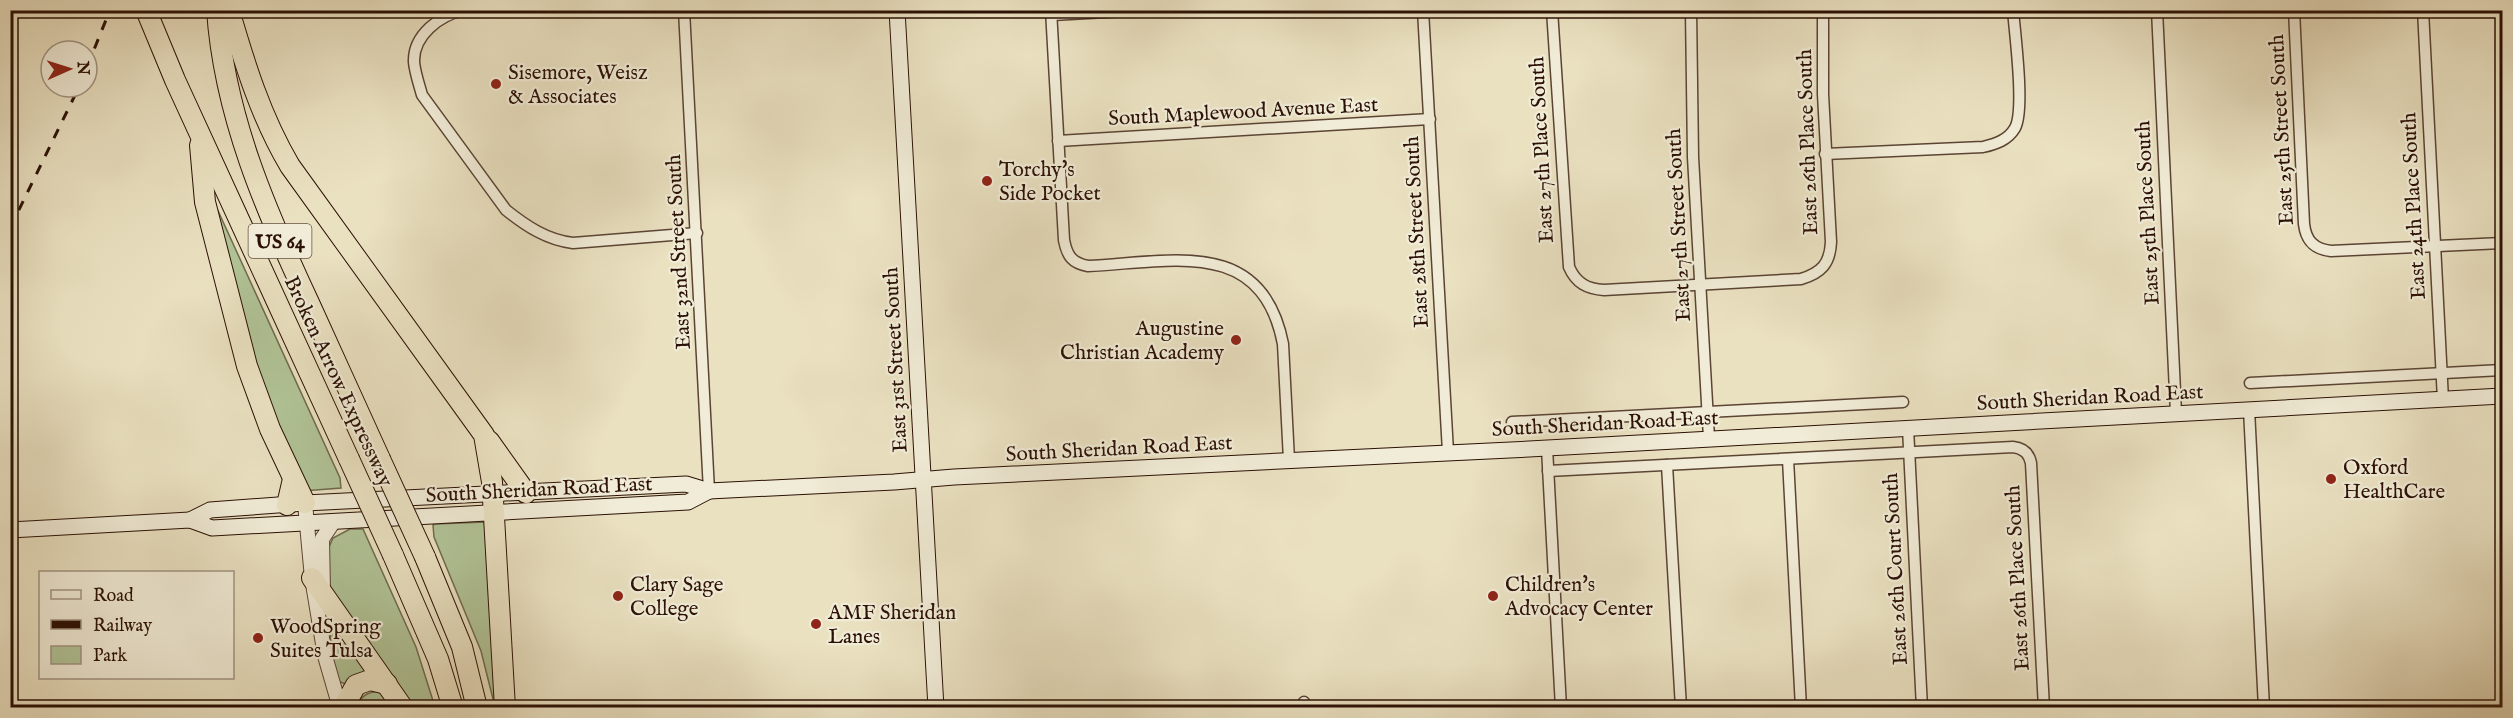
<svg xmlns="http://www.w3.org/2000/svg" width="2513" height="718" font-family="'IM FELL English',serif">
	<style>
		.green { fill: #b1c497; stroke: #6e6a4e; stroke-width: 1.5 }
		.lines { fill: none; stroke-linecap: round; stroke-linejoin: round }
		.minor-casing { stroke: #5b4434; stroke-width: 13 }
		.tertiary-casing { stroke: #5b4434; stroke-width: 16 }
		.secondary-casing { stroke: #2b1005; stroke-width: 17 }
		.motorway-casing { stroke: #2b1005; stroke-width: 22 }
		.minor { stroke: #f1ecd7; stroke-width: 10 }
		.tertiary { stroke: #f1ecd7; stroke-width: 14 }
		.secondary { stroke: #f1ecd7; stroke-width: 15 }
		.motorway { stroke: #eae1c1; stroke-width: 20 }
		.rail { stroke: #2b1005; stroke-width: 3; stroke-dasharray: 10 10; stroke-linecap: butt }
		.motorway-bridge-casing { stroke: #2b1005; stroke-width: 22; stroke-linecap: butt }
		.motorway-bridge { stroke: #eae1c1; stroke-width: 20 }
		.poi-dot { fill: #8f2418; stroke: #f1ecd7; stroke-width: 2 }
		.labels { text-anchor: middle; stroke-width: 4.5; stroke-linejoin: round; paint-order: stroke }
		.shield { fill: #f1ecd7; stroke: #665244; stroke-width: 1.5 }
		.shield-label { font-size: 20px; font-weight: bold; fill: #2b1005 }
		.poi-label { font-size: 21px; fill: #2b1005; stroke: #f1ecd7; text-anchor: start }
		.street-label { font-size: 21px; fill: #2b1005; stroke: #f1ecd7 }
	</style>
	<rect width="100%" height="100%" fill="#eae1c1"/>
	<filter id="stains"><feTurbulence type="fractalNoise" baseFrequency=".00333" numOctaves="4"/><feColorMatrix values="0 0 0 0 .2 0 0 0 0 .09 0 0 0 0 .02 0 0 0 .5 -.17"/></filter>
	<radialGradient id="worn" r=".72"><stop offset=".6" stop-color="#630" stop-opacity="0"/><stop offset="1" stop-color="#630" stop-opacity=".3"/></radialGradient>
	<g class="green">
		<polygon points="214,202 340,478 341,488 303,491 256,377"/>
		<polygon points="485,522 501,707 495,707 481,651 434,537 433,525 435,524"/>
		<polygon points="350,529 363,529 416,647 435,707 407,707 328,588 329,547 333,538"/>
		<polygon points="334,619 368,672 345,684 338,681 332,656 329,621"/>
		<path d="M381,691L394,708H355C362,695 367,692 381,691Z"/>
	</g>
	<g class="lines">
		<g class="minor-casing">
			<g id="minor">
				<path d="M464,10C440,15 413,35 414,62C415,73 419,84 422,95L506,210C526,226 547,240 573,243L697,233"/>
				<polyline points="684,10 709,491"/>
				<path d="M1051,10L1064,240C1067,256 1072,263 1088,266C1171,262 1262,236 1283,344L1289,460"/>
				<polyline points="1423,10 1448,452"/>
				<path d="M1552,10L1569,267C1576,283 1587,289 1604,290L1801,279C1821,273 1830,264 1831,242L1823,94V10"/>
				<polyline points="1691,10 1693,157 1709,438"/>
				<polyline points="2157,10 2176,413"/>
				<path d="M2294,10L2304,224C2306,241 2314,249 2331,251L2502,243"/>
				<polyline points="2423,10 2443,400"/>
				<polyline points="1052,15 1143,10"/>
				<polyline points="1058,141 1430,119"/>
				<path d="M1825,154L1983,147C1996,144 2008,140 2015,128C2025,110 2015,35 2013,10"/>
				<polyline points="2250,383 2502,370"/>
				<polyline points="2249,409 2264,708"/>
				<polyline points="1512,422 1903,402"/>
				<polyline points="1908,428 1922,708"/>
				<polyline points="1547,448 1561,708"/>
				<polyline points="1788,459 1801,708"/>
				<polyline points="1667,465 1681,708"/>
				<path d="M1548,471L2013,447C2023,448 2029,453 2031,463L2044,708"/>
				<polyline points="1304,702 1304,708"/>
			</g>
		</g>
		<g class="tertiary-casing">
			<g id="tertiary">
				<polyline points="305,503 312,578 325,656 340,708"/>
				<polyline points="323,592 322,539 334,521"/>
			</g>
		</g>
		<g class="secondary-casing">
			<g id="secondary">
				<polyline points="897,10 936,708"/>
				<polyline points="190,520 210,510 305,503 686,484 709,491 894,482 954,477 1529,449 2502,396"/>
				<polyline points="10,530 190,520 212,528 688,502 709,491"/>
			</g>
		</g>
		<g class="motorway-casing">
			<g id="motorway">
				<polyline points="146,10 175,80 349,459"/>
				<path d="M217,10C224,115 266,211 310,305C333,356 357,408 380,459"/>
				<path d="M229,10C245,65 261,117 290,166L484,435L492,482L505,708"/>
				<polyline points="200,145 205,202 247,366 270,429 305,503"/>
				<polyline points="489,441 526,493"/>
				<polyline points="287,505 293,479"/>
				<polyline points="393,555 438,659 453,708"/>
				<polyline points="425,557 462,647 477,708"/>
				<polyline points="312,578 403,708"/>
				<polyline points="343,708 356,685 370,680 387,684"/>
			</g>
		</g>
		<use href="#minor" class="minor"/>
		<use href="#tertiary" class="tertiary"/>
		<use href="#secondary" class="secondary"/>
		<use href="#motorway" class="motorway"/>
		<g class="rail">
			<polyline points="87,67 110,10"/>
			<polyline points="10,228 79,87"/>
		</g>
		<g class="motorway-bridge-casing">
			<g id="motorway-bridge">
				<polyline points="349,459 393,555"/>
				<polyline points="380,459 425,557"/>
			</g>
		</g>
		<use href="#motorway-bridge" class="motorway-bridge"/>
	</g>
	<g class="poi-dot">
		<circle cx="496" cy="84" r="6"/>
		<circle cx="987" cy="181" r="6"/>
		<circle cx="1236" cy="340" r="6"/>
		<circle cx="2331" cy="479" r="6"/>
		<circle cx="618" cy="596" r="6"/>
		<circle cx="1493" cy="596" r="6"/>
		<circle cx="816" cy="624" r="6"/>
		<circle cx="258" cy="638" r="6"/>
	</g>
	<g class="labels">
		<rect class="shield" x="248.5" y="224" width="63" height="34" rx="4.5"/>
		<g class="shield-label">
			<text x="280" y="248">US 64</text>
		</g>
		<g class="poi-label">
			<text x="508" y="79">Sisemore, Weisz<tspan x="508" dy="24">&amp; Associates</tspan></text>
			<text x="999" y="176">Torchy's<tspan x="999" dy="24">Side Pocket</tspan></text>
			<text x="1224" y="335" text-anchor="end">Augustine<tspan x="1224" dy="24">Christian Academy</tspan></text>
			<text x="2343" y="474">Oxford<tspan x="2343" dy="24">HealthCare</tspan></text>
			<text x="630" y="591">Clary Sage<tspan x="630" dy="24">College</tspan></text>
			<text x="1505" y="591">Children's<tspan x="1505" dy="24">Advocacy Center</tspan></text>
			<text x="828" y="619">AMF Sheridan<tspan x="828" dy="24">Lanes</tspan></text>
			<text x="270" y="633">WoodSpring<tspan x="270" dy="24">Suites Tulsa</tspan></text>
		</g>
		<g class="street-label">
			<text transform="translate(1243 111) rotate(-3)" y="7">South Maplewood Avenue East</text>
			<text transform="translate(2281 130) rotate(-93)" y="7">East 25th Street South</text>
			<text transform="translate(1807 142) rotate(-92)" y="7">East 26th Place South</text>
			<text transform="translate(1541 150) rotate(-93)" y="7">East 27th Place South</text>
			<text transform="translate(2413 206) rotate(-93)" y="7">East 24th Place South</text>
			<text transform="translate(2147 213) rotate(-93)" y="7">East 25th Place South</text>
			<text transform="translate(1678 225) rotate(-93)" y="7">East 27th Street South</text>
			<text transform="translate(1416 232) rotate(-93)" y="7">East 28th Street South</text>
			<text transform="translate(678 252) rotate(-93)" y="7">East 32nd Street South</text>
			<text transform="translate(895 360) rotate(-93)" y="7">East 31st Street South</text>
			<text transform="translate(339 381) rotate(65)" y="7">Broken Arrow Expressway</text>
			<text transform="translate(2090 397) rotate(-3)" y="7">South Sheridan Road East</text>
			<text transform="translate(1605 423) rotate(-3)" y="7">South Sheridan Road East</text>
			<text transform="translate(1119 448) rotate(-3)" y="7">South Sheridan Road East</text>
			<text transform="translate(539 489) rotate(-3)" y="7">South Sheridan Road East</text>
			<text transform="translate(1895 569) rotate(-93)" y="7">East 26th Court South</text>
			<text transform="translate(2017 578) rotate(-93)" y="7">East 26th Place South</text>
		</g>
	</g>
	<rect width="2513" height="718" fill="none" stroke="#eae1c1" stroke-width="36"/>
	<rect x="12" y="12" width="2489" height="694" fill="none" stroke="#2b1005" stroke-width="3"/>
	<rect x="18" y="18" width="2477" height="682" fill="none" stroke="#2b1005" stroke-width="1.5"/>
	<rect x="39" y="571" width="195" height="108" fill="#f1ecd7" stroke="#a29483" stroke-width="1.5"/>
	<rect x="51" y="590" width="30" height="9" fill="#f1ecd7" stroke="#a29483" stroke-width="1.5"/>
	<text x="93" y="601" font-size="18" fill="#2b1005">Road</text>
	<rect x="51" y="620" width="30" height="9" fill="#2b1005" stroke="#a29483" stroke-width="1.5"/>
	<text x="93" y="631" font-size="18" fill="#2b1005">Railway</text>
	<rect x="51" y="646" width="30" height="18" fill="#b1c497" stroke="#a29483" stroke-width="1.5"/>
	<text x="93" y="661" font-size="18" fill="#2b1005">Park</text>
	<g transform="translate(69 69) rotate(87)"><circle r="28" fill="#f1ecd7" stroke="#a29483" stroke-width="1.5"/>
	<path d="M0-4.5L10 22L0 15L-10 22Z" fill="#8f2418"/>
	<text y="-9" font-size="16" font-weight="bold" text-anchor="middle" fill="#2b1005">N</text>
	</g>
	<rect width="100%" height="100%" filter="url(#stains)"/>
	<rect width="100%" height="100%" fill="url(#worn)"/>
</svg>
